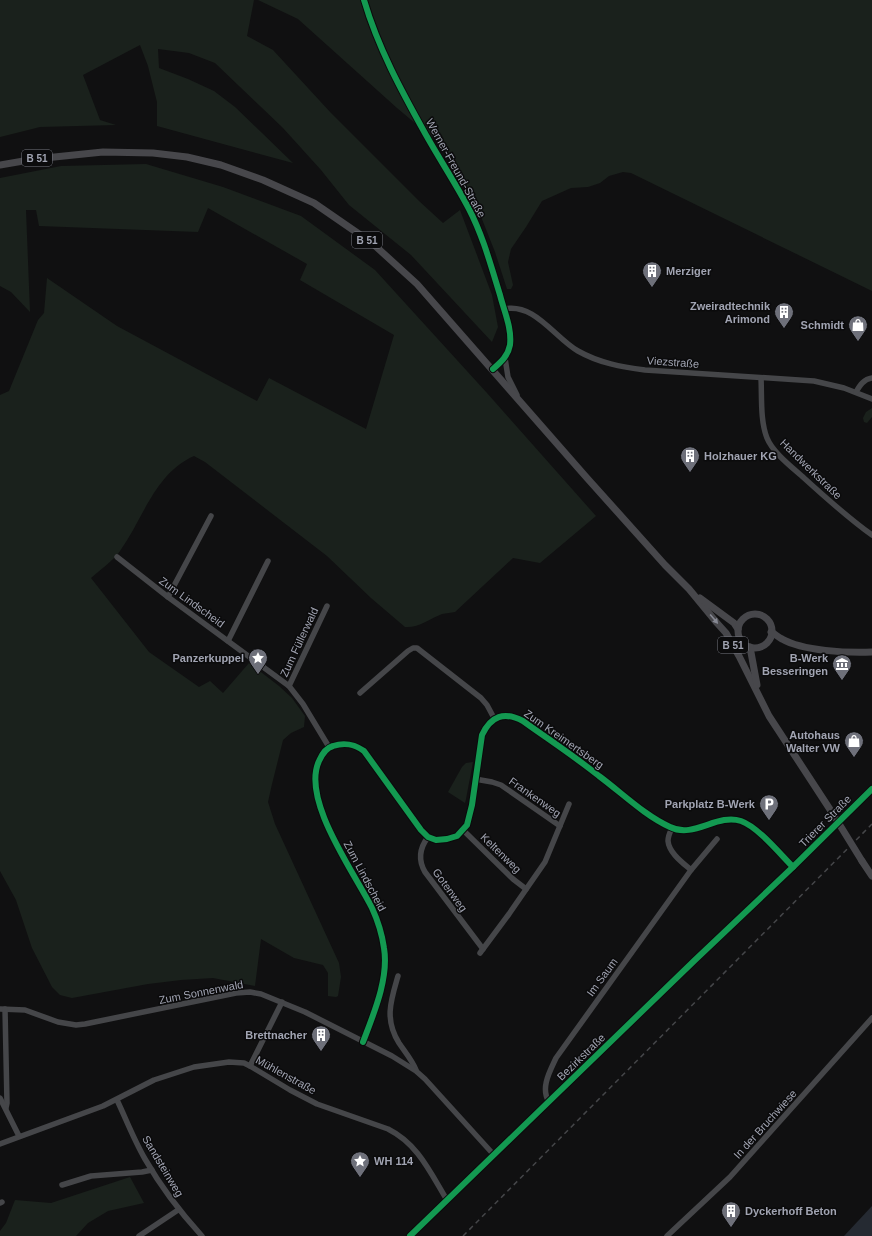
<svg xmlns="http://www.w3.org/2000/svg" width="872" height="1236" font-family="Arial,sans-serif">
	<style>
		.green { fill: #1a211c }
		.water { fill: #252a32 }
		.lines { fill: none; stroke-linecap: round; stroke-linejoin: round }
		.minor { stroke: #454649; stroke-width: 5.5 }
		.major { stroke: #47474b; stroke-width: 7 }
		.rail { stroke: #454649; stroke-width: 1.5; stroke-dasharray: 5 4; stroke-linecap: butt }
		.major-bridge { stroke: #47474b; stroke-width: 7 }
		.cycleway-casing { stroke: #0b0b0c; stroke-width: 8 }
		.cycleway { stroke: #139951; stroke-width: 6 }
		.oneway { fill: #868893 }
		.labels { text-anchor: middle; stroke-width: 3; stroke-linejoin: round; paint-order: stroke }
		.shield { fill: #0b0b0c; stroke: #747680; stroke-width: 1 }
		.shield-label { font-size: 10px; font-weight: bold; fill: #a1a4b2 }
		.street-label { font-size: 11px; fill: #a1a4b2; stroke: #0b0b0c }
		.poi-label { font-size: 11px; font-weight: bold; fill: #a1a4b2; stroke: #0b0b0c; text-anchor: end }
	</style>
	<rect width="100%" height="100%" fill="#101011"/>
	<g class="green">
		<polygon points="0,0 254,0 247,36 273,50 331,113 419,201 443,223 460,210 492,295 498,327 492,342 411,255 349,205 321,170 283,128 215,63 189,53 158,49 159,68 188,79 214,91 235,107 293,163 157,126 157,102 148,66 140,45 83,75 100,120 116,125 40,127 0,137"/>
		<polygon points="258,0 872,0 872,291 631,173 623,172 609,176 600,183 588,187 571,188 542,201 526,227 511,249 508,262 513,285 511,289 507,289 495,252 476,204 441,145 397,108 298,19"/>
		<path d="M146,164L223,187L301,216L375,270L487,393L596,516L540,563L513,558L455,612C451,613 446,613 442,614C429,619 419,628 405,627L371,598L327,556L205,462L194,456C155,473 143,519 120,551C113,561 100,570 91,578L149,652L199,687L210,681L223,693L249,663L279,686L292,698L305,716L304,727L291,733L283,740L272,784L268,802L275,824L339,963L341,977L338,996L336,997L328,996V973L323,965L294,958L261,939L255,986L213,978L181,980L148,984L72,998L60,995L52,987L32,948L16,900L0,871V395L9,391L38,320L44,313L47,278L117,326L257,401L269,378L366,429L394,335L300,280L307,264L208,208L198,232L39,226L36,210H26L30,312L11,292L0,286V178L61,166Z"/>
		<polygon points="872,408 872,417 867,423 864,422 863,418 866,412"/>
		<polygon points="473,762 466,799 465,803 448,792 462,767 466,763"/>
		<polygon points="130,1177 144,1203 108,1211 88,1223 76,1236 0,1236 0,1231 6,1223 15,1200 51,1203"/>
	</g>
	<polygon class="water" points="872,1206 872,1236 844,1236"/>
	<g class="lines">
		<g class="minor">
			<path d="M364,0C378,48 402,92 426,135C440,160 456,184 469,209C483,236 491,266 500,295C504,311 512,328 510,345C508,356 501,362 493,369"/>
			<path d="M504,309C534,302 555,338 578,351C599,363 622,367 645,370L814,381L844,388L872,399"/>
			<polyline points="505,358 508,377 517,395"/>
			<path d="M761,378C762,397 760,420 767,438C773,453 793,468 804,478C826,498 848,518 872,535"/>
			<path d="M856,392C860,385 864,379 872,378"/>
			<polyline points="117,557 168,597 289,686 303,704 329,747"/>
			<polyline points="168,597 211,516"/>
			<polyline points="228,641 268,561"/>
			<polyline points="289,686 327,606"/>
			<polyline points="360,693 408,651 413,648 417,648 481,698 487,705 494,718"/>
			<polyline points="475,779 492,782 501,785 560,826"/>
			<path d="M672,828C670,832 668,837 668,841C669,853 683,863 691,870"/>
			<polyline points="463,830 513,879 526,889"/>
			<path d="M428,837C419,849 418,860 425,872L483,949"/>
			<polyline points="480,953 509,914 545,862 569,804"/>
			<path d="M398,976C391,1000 384,1019 399,1043C405,1052 412,1060 416,1070"/>
			<polyline points="0,1009 25,1010 58,1022 76,1025 85,1024 236,993 250,992 261,994 305,1012 392,1056 416,1071 425,1079 494,1155"/>
			<polyline points="5,1009 7,1103 6,1108"/>
			<path d="M363,1042C374,1013 389,978 384,948C382,934 378,921 372,908C354,872 301,800 319,761C322,754 326,748 333,746C345,742 354,744 364,751L421,830L428,837L436,840L447,839L457,836L467,825L472,805L482,735C491,716 504,711 523,721C548,739 574,756 599,776C622,793 644,815 670,827C694,839 717,813 741,821C758,827 780,854 793,867"/>
			<polyline points="250,1066 282,1002"/>
			<polyline points="0,1098 19,1136"/>
			<path d="M117,1100C126,1119 134,1140 145,1159C161,1187 180,1212 202,1236"/>
			<path d="M549,1102C540,1088 550,1071 556,1058L691,870L717,839"/>
			<path d="M0,1144L103,1106L154,1080L194,1067L229,1062L244,1063L250,1066L290,1090L317,1104L388,1129C418,1144 430,1172 447,1200"/>
			<polyline points="62,1185 91,1176 142,1172 152,1170"/>
			<polyline points="0,1203 2,1202"/>
			<polyline points="139,1236 178,1210"/>
			<polyline points="410,1236 695,960 793,867 872,789"/>
			<polyline points="667,1236 730,1177 872,1018"/>
		</g>
		<g class="major">
			<polyline points="0,165 35,159 103,152 153,153 187,157 221,165 263,180 314,203 372,243 417,284 587,478 665,565 689,589 717,623 726,633 739,656 769,716 833,814"/>
			<polyline points="700,598 734,623 738,629"/>
			<circle cx="755" cy="631" r="17"/>
			<path d="M771,632C775,634 778,637 782,639C803,651 847,653 872,652"/>
			<polyline points="750,647 757,685"/>
			<polyline points="862,861 872,876"/>
		</g>
		<polyline class="rail" points="463,1236 872,824"/>
		<polyline class="major-bridge" points="833,814 862,861"/>
		<g class="cycleway-casing">
			<g id="cycleway">
				<path d="M364,0C378,48 402,92 426,135C440,160 456,184 469,209C483,236 491,266 500,295C504,311 512,328 510,345C508,356 501,362 493,369"/>
				<path d="M363,1042C374,1013 389,978 384,948C382,934 378,921 372,908C354,872 301,800 319,761C322,754 326,748 333,746C345,742 354,744 364,751L421,830L428,837L436,840L447,839L457,836L467,825L472,805L482,735C491,716 504,711 523,721C548,739 574,756 599,776C622,793 644,815 670,827C694,839 717,813 741,821C758,827 780,854 793,867"/>
				<polyline points="410,1236 695,960 793,867 872,789"/>
			</g>
		</g>
		<use href="#cycleway" class="cycleway"/>
	</g>
	<defs><path id="oneway-solid" d="M-6-.8H1V-3.2L6.5 0L1 3.2V.8H-6Z"/></defs>
	<use class="oneway" href="#oneway-solid" transform="translate(714 619) rotate(50)"/>
	<defs>
		<g id="building-pin" transform="scale(1)"><path d="M0 17L-7.5 6A9.5 9.5 0 1 1 7.5 6Z" fill="#6e707a" stroke="#0b0b0c"/><path d="M-4-6H4V6H1V3H-1V6H-4ZM-2.5-4.3h1.7v1.8h-1.7ZM.8-4.3h1.7v1.8H.8ZM-2.5-1h1.7V.8h-1.7ZM.8-1h1.7V.8H.8Z" fill="#fff"/></g>
		<g id="shop-pin" transform="scale(1)"><path d="M0 17L-7.5 6A9.5 9.5 0 1 1 7.5 6Z" fill="#6e707a" stroke="#0b0b0c"/><path d="M-5-2.5h2.3a2.7 3.5 0 0 1 5.4 0H5L5.5 6h-11ZM-1.5-2.5h3a1.5 2.3 0 0 0-3 0Z" fill="#fff"/></g>
		<g id="sight-pin" transform="scale(1)"><path d="M0 17L-7.5 6A9.5 9.5 0 1 1 7.5 6Z" fill="#6e707a" stroke="#0b0b0c"/><path d="M0-6L1.8-2.2L6-1.7L2.9 1.2L3.7 5.4L0 3.3L-3.7 5.4L-2.9 1.2L-6-1.7L-1.8-2.2Z" fill="#fff"/></g>
		<g id="museum-pin" transform="scale(1)"><path d="M0 17L-7.5 6A9.5 9.5 0 1 1 7.5 6Z" fill="#6e707a" stroke="#0b0b0c"/><path d="M0-6L6-3V-2H-6V-3ZM-5-1h2V3h-2ZM-1-1h2V3h-2ZM3-1h2V3H3ZM-6 4H6V6H-6Z" fill="#fff"/></g>
		<g id="parking-pin" transform="scale(1)"><path d="M0 17L-7.5 6A9.5 9.5 0 1 1 7.5 6Z" fill="#6e707a" stroke="#0b0b0c"/><path d="M-3.5-5.5H1a3.5 3.5 0 0 1 0 7H-1V5.5H-3.5ZM-1-3.4V-.6H.8a1.4 1.4 0 0 0 0-2.8Z" fill="#fff"/></g>
	</defs>
	<g fill-rule="evenodd">
		<use href="#building-pin" x="652" y="271"/>
		<use href="#building-pin" x="784" y="312"/>
		<use href="#shop-pin" x="858" y="325"/>
		<use href="#building-pin" x="690" y="456"/>
		<use href="#sight-pin" x="258" y="658"/>
		<use href="#museum-pin" x="842" y="664"/>
		<use href="#shop-pin" x="854" y="741"/>
		<use href="#parking-pin" x="769" y="804"/>
		<use href="#building-pin" x="321" y="1035"/>
		<use href="#sight-pin" x="360" y="1161"/>
		<use href="#building-pin" x="731" y="1211"/>
	</g>
	<g class="labels">
		<g class="shield">
			<rect x="22" y="150" width="30" height="16" rx="3"/>
			<rect x="352" y="232" width="30" height="16" rx="3"/>
			<rect x="718" y="637" width="30" height="16" rx="3"/>
		</g>
		<g class="shield-label">
			<text x="37" y="162">B 51</text>
			<text x="367" y="244">B 51</text>
			<text x="733" y="649">B 51</text>
		</g>
		<g class="street-label">
			<text transform="translate(456 168) rotate(61)" y="4">Werner-Freund-Straße</text>
			<text transform="translate(673 362) rotate(4)" y="4">Viezstraße</text>
			<text transform="translate(811 469) rotate(44)" y="4">Handwerkstraße</text>
			<text transform="translate(192 602) rotate(36)" y="4">Zum Lindscheid</text>
			<text transform="translate(299 642) rotate(-65)" y="4">Zum Füllerwald</text>
			<text transform="translate(564 739) rotate(35)" y="4">Zum Kreimertsberg</text>
			<text transform="translate(535 797) rotate(35)" y="4">Frankenweg</text>
			<text transform="translate(825 821) rotate(-45)" y="4">Trierer Straße</text>
			<text transform="translate(501 853) rotate(44)" y="4">Keltenweg</text>
			<text transform="translate(365 876) rotate(62)" y="4">Zum Lindscheid</text>
			<text transform="translate(450 890) rotate(54)" y="4">Gotenweg</text>
			<text transform="translate(602 977) rotate(-54)" y="4">Im Saum</text>
			<text transform="translate(201 992) rotate(-11)" y="4">Zum Sonnenwald</text>
			<text transform="translate(581 1057) rotate(-44)" y="4">Bezirkstraße</text>
			<text transform="translate(286 1075) rotate(29)" y="4">Mühlenstraße</text>
			<text transform="translate(765 1124) rotate(-48)" y="4">In der Bruchwiese</text>
			<text transform="translate(163 1166) rotate(59)" y="4">Sandsteinweg</text>
		</g>
		<g class="poi-label">
			<text x="666" y="275" text-anchor="start">Merziger</text>
			<text x="770" y="310">Zweiradtechnik<tspan x="770" dy="13">Arimond</tspan></text>
			<text x="844" y="329">Schmidt</text>
			<text x="704" y="460" text-anchor="start">Holzhauer KG</text>
			<text x="244" y="662">Panzerkuppel</text>
			<text x="828" y="662">B-Werk<tspan x="828" dy="13">Besseringen</tspan></text>
			<text x="840" y="739">Autohaus<tspan x="840" dy="13">Walter VW</tspan></text>
			<text x="755" y="808">Parkplatz B-Werk</text>
			<text x="307" y="1039">Brettnacher</text>
			<text x="374" y="1165" text-anchor="start">WH 114</text>
			<text x="745" y="1215" text-anchor="start">Dyckerhoff Beton</text>
		</g>
	</g>
</svg>
